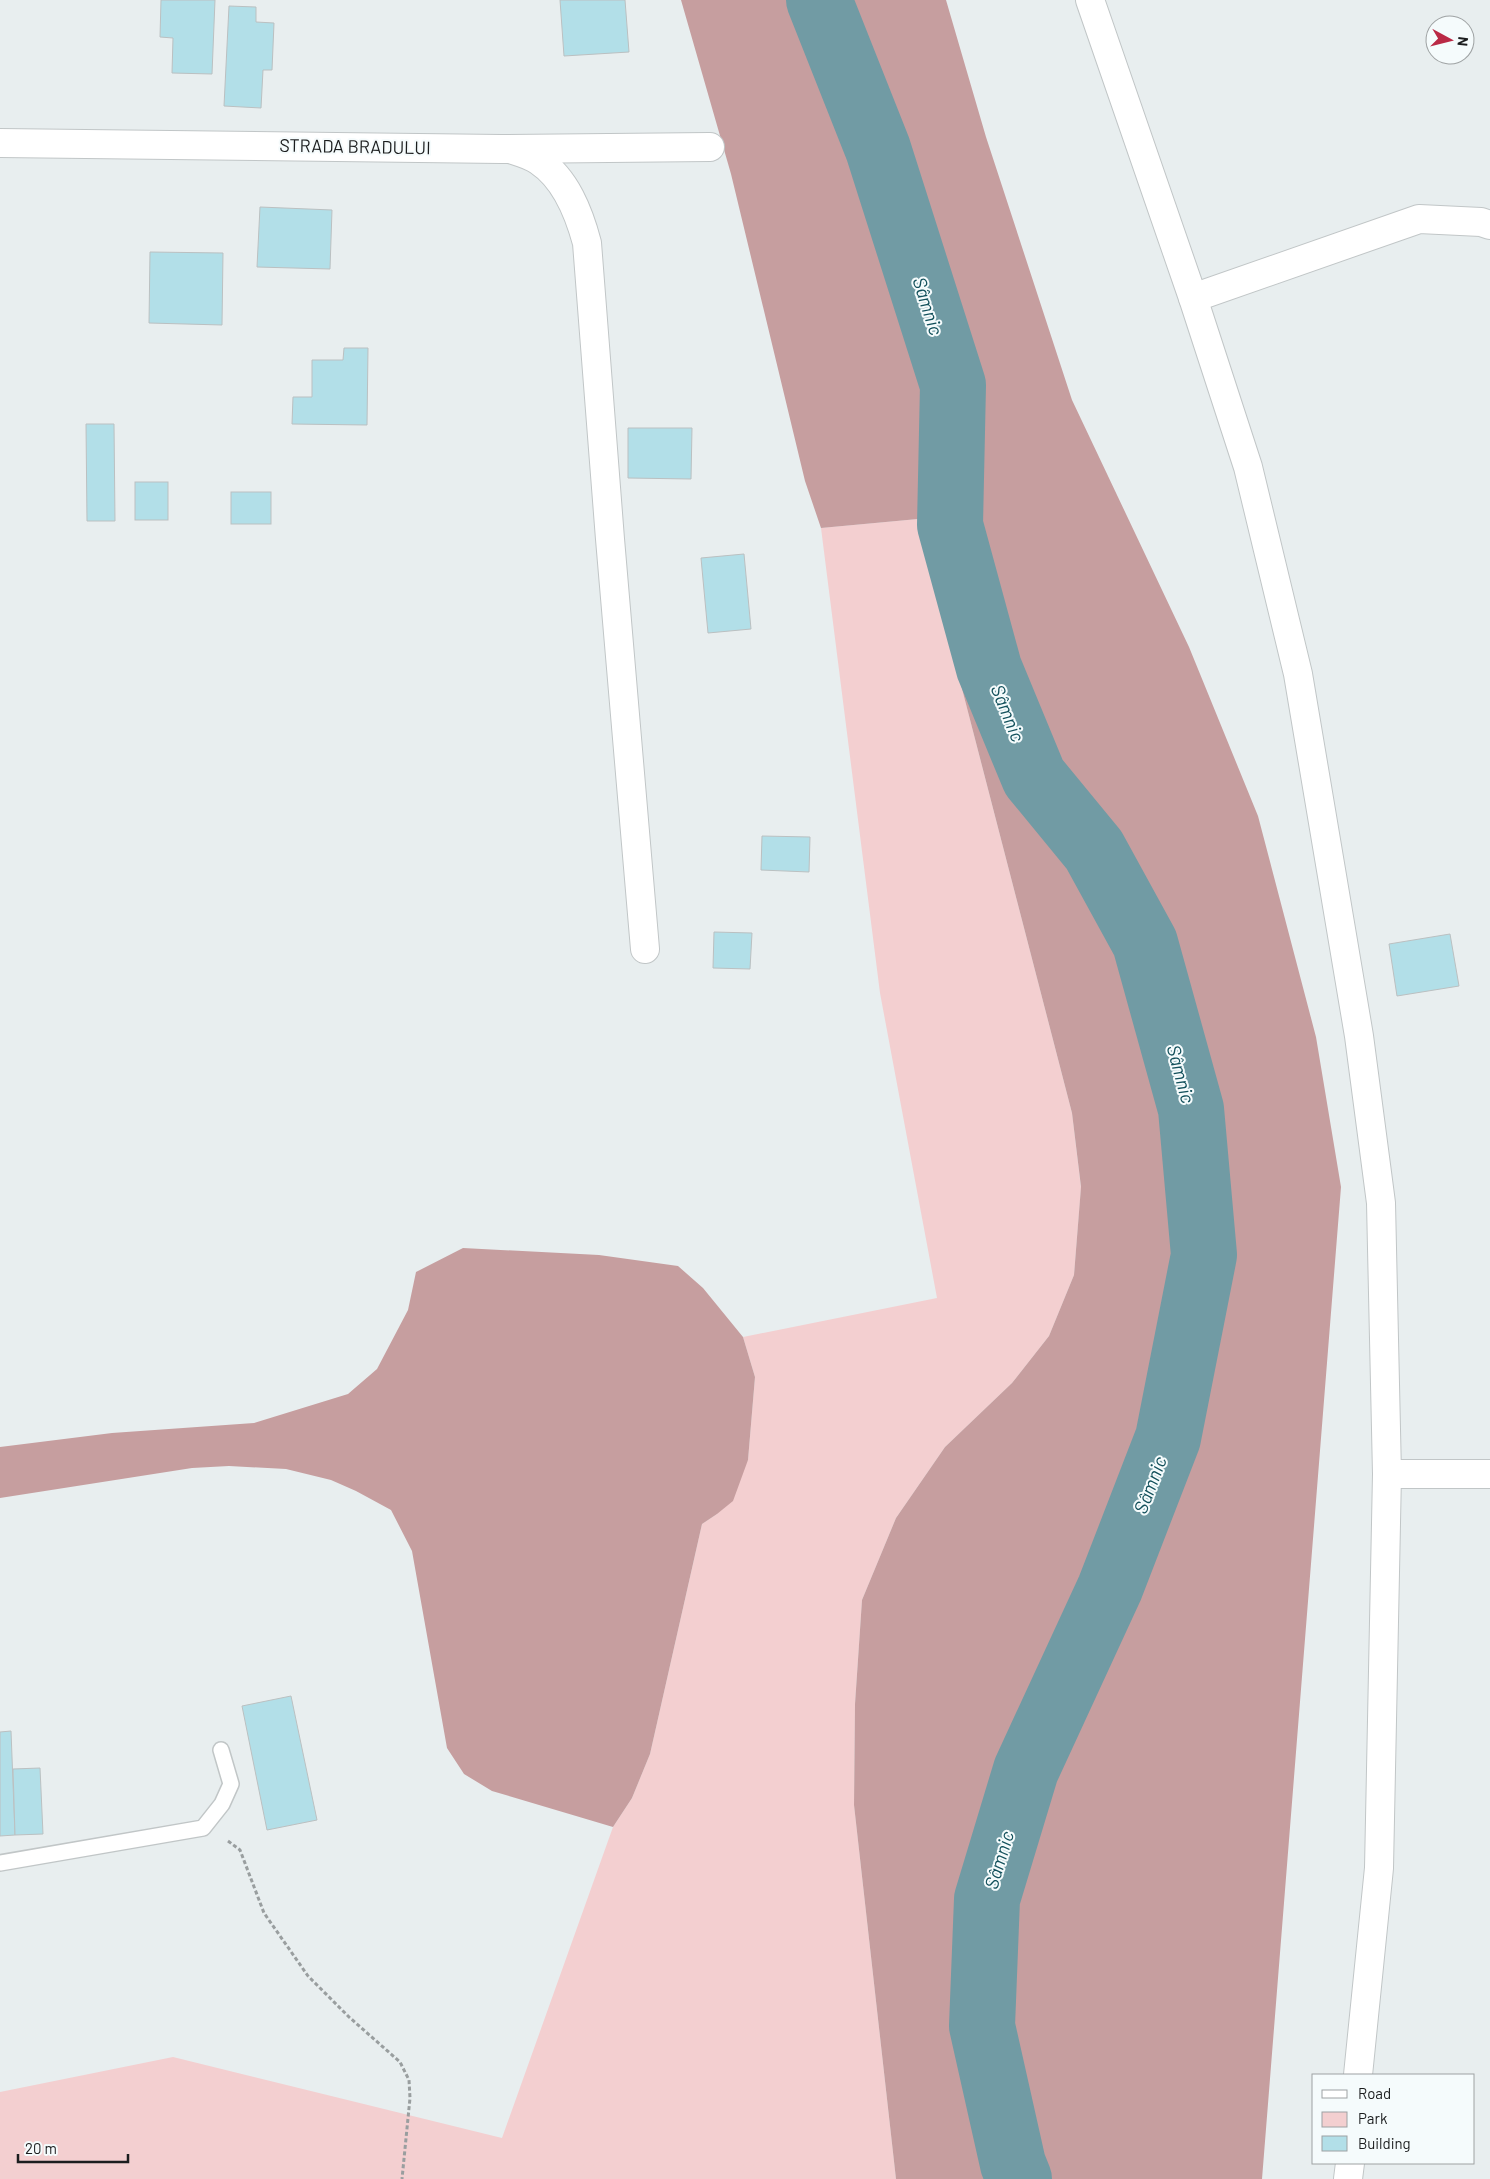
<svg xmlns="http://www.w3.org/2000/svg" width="1490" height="2179" font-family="Barlow,sans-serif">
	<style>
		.green { fill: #f3cfd0 }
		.forest { fill: #c69e9f }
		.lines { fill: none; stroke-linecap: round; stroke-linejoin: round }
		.river { stroke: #719ba4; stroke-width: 66 }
		.building { fill: #b2dfe8; stroke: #bbc0c1 }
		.service-casing { stroke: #c1c6c7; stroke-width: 18 }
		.minor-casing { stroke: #c1c6c7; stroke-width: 30 }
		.path { stroke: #999e9f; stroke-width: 3; stroke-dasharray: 4 2.5; stroke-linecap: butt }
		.service { stroke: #fff; stroke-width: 15 }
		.minor { stroke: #fff; stroke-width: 28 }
		.labels { text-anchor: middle; stroke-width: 4; stroke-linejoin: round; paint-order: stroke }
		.street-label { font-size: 18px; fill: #1b1d1e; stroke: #f5fbfc }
		.water-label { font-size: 19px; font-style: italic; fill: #12505b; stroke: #f5fbfc }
	</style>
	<rect width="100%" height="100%" fill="#e8eeef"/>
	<polygon class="green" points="918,519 1072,1113 1081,1188 1074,1275 1049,1336 1012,1383 945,1447 896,1518 862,1600 855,1704 854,1805 896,2179 0,2179 0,2092 173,2057 502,2138 613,1827 632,1798 650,1754 702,1524 717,1514 748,1460 755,1377 743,1337 937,1298 880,993 821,528"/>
	<g class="forest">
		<polygon points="681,0 946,0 986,137 1072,400 1189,647 1258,816 1316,1037 1341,1187 1262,2179 896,2179 854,1805 855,1704 862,1600 896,1518 945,1447 1012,1383 1049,1336 1074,1275 1081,1187 1072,1113 918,519 821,528 805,481 731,174"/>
		<polygon points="463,1248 599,1255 678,1266 703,1288 743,1337 755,1377 748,1460 733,1501 717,1514 702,1524 650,1754 632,1798 613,1827 492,1791 464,1774 447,1748 412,1551 391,1510 356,1491 331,1480 286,1469 229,1466 192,1468 0,1498 0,1447 112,1433 254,1423 348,1394 377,1369 408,1310 416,1272"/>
	</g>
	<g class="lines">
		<polyline class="river" points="819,0 878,149 953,385 950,525 989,668 1034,777 1094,850 1145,943 1191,1109 1204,1255 1168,1438 1110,1588 1026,1770 987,1899 982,2026 1013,2164 1019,2179"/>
	</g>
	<g class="building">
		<polygon points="161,0 215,0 212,74 172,73 173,38 160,37"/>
		<polygon points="560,0 625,0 629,52 564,56"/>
		<polygon points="229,6 256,7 256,22 274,23 272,70 263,70 261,108 224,106"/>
		<polygon points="260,207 332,210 330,269 257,267"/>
		<polygon points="150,252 223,253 222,325 149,323"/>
		<polygon points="344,348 368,348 367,425 292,424 293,397 312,397 312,360 343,360"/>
		<polygon points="86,424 114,424 115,521 87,521"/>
		<polygon points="628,428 692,428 691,479 628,478"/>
		<rect x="135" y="482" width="33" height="38"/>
		<rect x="231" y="492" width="40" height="32"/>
		<polygon points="744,554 751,629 708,633 701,558"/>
		<polygon points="762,836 810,837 809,872 761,870"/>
		<polygon points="714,932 752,933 750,969 713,968"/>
		<polygon points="1450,934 1459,986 1397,996 1389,944"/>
		<polygon points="291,1696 317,1820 267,1830 242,1706"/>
		<polygon points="11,1731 15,1835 0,1836 0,1732"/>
		<polygon points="40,1768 43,1834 15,1835 13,1769"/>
	</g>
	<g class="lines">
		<g class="service-casing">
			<polyline id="service" points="0,1863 203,1828 222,1804 231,1784 221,1750"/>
		</g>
		<g class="minor-casing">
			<g id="minor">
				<polyline points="1090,0 1193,298 1248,467 1298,674 1359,1036 1381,1203 1387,1474 1379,1868 1358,2075"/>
				<polyline points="0,143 501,149 710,147"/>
				<path d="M510,149C519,152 531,155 539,161C566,179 579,213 587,243L610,539L645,949"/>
				<polyline points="1193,298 1419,219 1481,222 1490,225"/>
				<polyline points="1387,1474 1490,1474"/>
				<polyline points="1348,2179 1350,2163"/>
			</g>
		</g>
		<polyline class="path" points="228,1841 240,1850 264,1913 308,1976 349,2017 400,2062 409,2080 410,2098 402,2179"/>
		<use href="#service" class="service"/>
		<use href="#minor" class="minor"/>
	</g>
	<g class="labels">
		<g class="street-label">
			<text transform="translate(355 147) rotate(1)" y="6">STRADA BRADULUI</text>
		</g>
		<g class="water-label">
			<text transform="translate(928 306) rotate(72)" y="7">Sâmnic</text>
			<text transform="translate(1008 713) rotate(68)" y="7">Sâmnic</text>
			<text transform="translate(1181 1074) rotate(75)" y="7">Sâmnic</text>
			<text transform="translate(1150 1485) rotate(-69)" y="7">Sâmnic</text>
			<text transform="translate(999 1860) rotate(-73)" y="7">Sâmnic</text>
		</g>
	</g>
	<rect x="1312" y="2074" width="162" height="90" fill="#f5fbfc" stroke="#9ea2a3"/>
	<rect x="1322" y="2090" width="25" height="8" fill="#ffffff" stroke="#9ea2a3"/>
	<text x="1358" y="2099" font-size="15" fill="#1b1d1e">Road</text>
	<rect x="1322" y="2112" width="25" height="15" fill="#f3cfd0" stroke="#9ea2a3"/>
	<text x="1358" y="2124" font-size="15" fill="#1b1d1e">Park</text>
	<rect x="1322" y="2136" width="25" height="15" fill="#b2dfe8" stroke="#9ea2a3"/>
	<text x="1358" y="2149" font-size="15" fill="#1b1d1e">Building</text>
	<g transform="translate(1450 40) rotate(97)"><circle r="24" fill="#f5fbfc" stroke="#9ea2a3"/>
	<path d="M0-4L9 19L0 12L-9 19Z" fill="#ba2945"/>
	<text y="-8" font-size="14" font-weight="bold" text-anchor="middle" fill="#1b1d1e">N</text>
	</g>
	<path d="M18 2154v8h110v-8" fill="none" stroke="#1b1d1e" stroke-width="2.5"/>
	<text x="25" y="2154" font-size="15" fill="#1b1d1e" stroke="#f5fbfc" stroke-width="4" paint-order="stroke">20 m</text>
</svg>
